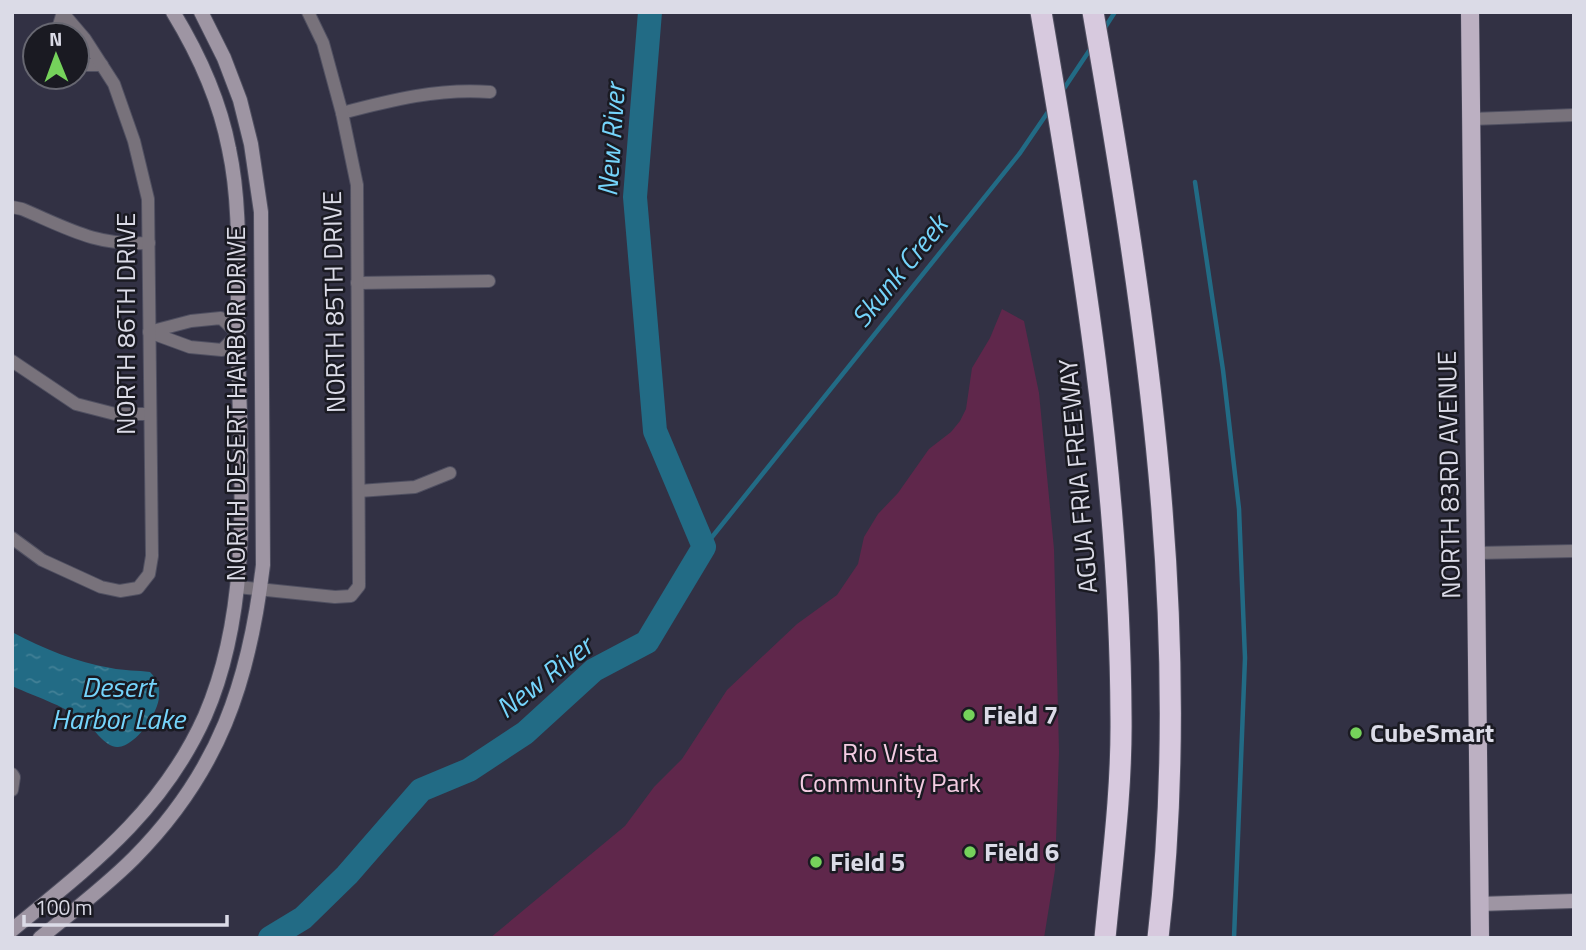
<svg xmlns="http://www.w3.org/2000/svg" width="1586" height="950" font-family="'Titillium Web',sans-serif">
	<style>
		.green { fill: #5f274b }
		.water { fill: url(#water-ripples) }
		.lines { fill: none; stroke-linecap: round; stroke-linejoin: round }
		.stream { stroke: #226b85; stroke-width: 4.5 }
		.river { stroke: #226b85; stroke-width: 24 }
		.street-casing { stroke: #505061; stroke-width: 14 }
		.secondary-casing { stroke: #505061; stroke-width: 16 }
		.primary-casing { stroke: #505061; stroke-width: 19 }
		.highway-casing { stroke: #505061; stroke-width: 23 }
		.street { stroke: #78727b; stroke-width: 12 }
		.secondary { stroke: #9e95a3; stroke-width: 14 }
		.primary { stroke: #bcb0c2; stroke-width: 18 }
		.highway { stroke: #d7c9de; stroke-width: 21 }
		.poi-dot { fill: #75d25b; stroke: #1a1a22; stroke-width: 2.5 }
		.labels { text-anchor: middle; stroke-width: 5; stroke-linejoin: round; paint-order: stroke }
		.street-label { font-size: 26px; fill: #dbdbe7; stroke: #1a1a22 }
		.poi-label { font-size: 26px; font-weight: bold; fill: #dbdbe7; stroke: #1a1a22; text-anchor: start }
		.park-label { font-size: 26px; fill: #f4cce2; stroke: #1a1a22 }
		.water-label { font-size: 28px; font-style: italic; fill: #75d4fb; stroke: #1a1a22 }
	</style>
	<defs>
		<pattern id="water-ripples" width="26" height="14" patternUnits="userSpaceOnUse" patternTransform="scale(1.75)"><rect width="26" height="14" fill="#226b85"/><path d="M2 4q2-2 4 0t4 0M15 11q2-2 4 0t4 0" fill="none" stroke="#428096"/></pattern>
	</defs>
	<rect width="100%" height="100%" fill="#323144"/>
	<polygon class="green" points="1002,309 1024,321 1039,393 1054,549 1059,752 1055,870 1044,938 490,938 625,826 654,787 682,759 727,690 797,624 837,595 858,564 864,537 878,514 898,493 929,449 951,432 960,421 966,409 972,368 990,338"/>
	<path class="water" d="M12,632C44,649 76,662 111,668C124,671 138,670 150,672C157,679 160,686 159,696C159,712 136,746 118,747C107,748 96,732 89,725C67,706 38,698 12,686Z"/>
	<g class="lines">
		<g class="stream">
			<polyline points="1104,29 1115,12"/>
			<polyline points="1063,90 1091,48"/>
			<polyline points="1195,182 1223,370 1239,509 1245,658 1234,938"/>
			<polyline points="704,547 1020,153 1050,109"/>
		</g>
		<polyline class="river" points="270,938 303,918 347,875 421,790 469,770 525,733 594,670 647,642 704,547 655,431 635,197 650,12"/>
		<g class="street-casing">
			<g id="street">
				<polyline points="56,35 63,12"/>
				<polyline points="77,65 102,65"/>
				<path d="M342,113C391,100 439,88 490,92"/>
				<polyline points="1472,119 1574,115"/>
				<path d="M12,207L22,209C69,229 96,246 149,243"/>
				<polyline points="357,283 489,281"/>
				<polygon points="221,318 238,334 222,350 190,347 149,332 191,321"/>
				<polyline points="12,361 76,404 115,414 150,414"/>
				<polyline points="359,491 415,487 450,473"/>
				<polyline points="12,538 42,560 101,587 120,591 138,588 149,574 152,556 148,199 134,141 114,84 85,39 62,12"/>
				<polyline points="1476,553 1574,551"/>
				<polyline points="238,587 335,597 351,596 359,586 357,185 342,113 323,43 308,12"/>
				<polyline points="12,774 14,777 12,790"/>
			</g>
		</g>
		<g class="secondary-casing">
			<g id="secondary">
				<polyline points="1479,904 1574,901"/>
				<path d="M12,930C91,865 162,812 205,716C256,599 239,459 238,334C237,273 242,209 229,149C220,102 198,53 173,12"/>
				<path d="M40,938C72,912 105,887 134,858C219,772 249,683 263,565L261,212L251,144L240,100L224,58L201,12"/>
			</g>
		</g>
		<g class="primary-casing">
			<polyline id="primary" points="1470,12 1480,938"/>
		</g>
		<g class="highway-casing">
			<g id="highway">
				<path d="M1041,12C1081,245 1120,479 1121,716C1122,790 1112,864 1105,938"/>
				<path d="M1093,12C1146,317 1194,628 1158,938"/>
			</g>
		</g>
		<use href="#street" class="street"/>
		<use href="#secondary" class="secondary"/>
		<use href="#primary" class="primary"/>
		<use href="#highway" class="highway"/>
	</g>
	<g class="poi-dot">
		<circle cx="969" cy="715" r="7"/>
		<circle cx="1356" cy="733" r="7"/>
		<circle cx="970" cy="852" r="7"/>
		<circle cx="816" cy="862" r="7"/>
	</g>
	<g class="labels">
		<g class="street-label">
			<text transform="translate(334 302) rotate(-91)" y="9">NORTH 85TH DRIVE</text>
			<text transform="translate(126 324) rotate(-90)" y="9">NORTH 86TH DRIVE</text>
			<text transform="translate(236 404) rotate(-90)" y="9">NORTH DESERT HARBOR DRIVE</text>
			<text transform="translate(1449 475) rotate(-91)" y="9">NORTH 83RD AVENUE</text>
			<text transform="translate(1078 476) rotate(-95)" y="9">AGUA FRIA FREEWAY</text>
		</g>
		<g class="poi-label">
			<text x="983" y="724">Field 7</text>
			<text x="1370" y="742">CubeSmart</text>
			<text x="984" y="861">Field 6</text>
			<text x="830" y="871">Field 5</text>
		</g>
		<g class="park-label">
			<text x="890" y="762">Rio Vista<tspan x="890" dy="30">Community Park</tspan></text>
		</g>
		<g class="water-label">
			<text transform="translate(611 140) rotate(-86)" y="10">New River</text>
			<text transform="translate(899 271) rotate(-51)" y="10">Skunk Creek</text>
			<text transform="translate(544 677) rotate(-38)" y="10">New River</text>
			<text x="118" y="697">Desert<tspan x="118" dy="32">Harbor Lake</tspan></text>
		</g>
	</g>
	<rect width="1586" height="950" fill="none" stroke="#dbdbe7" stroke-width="28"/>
	<g transform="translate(56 56) rotate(359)"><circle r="33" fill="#1a1a22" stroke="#676771" stroke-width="2"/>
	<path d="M0-5L12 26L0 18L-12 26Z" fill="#75d25b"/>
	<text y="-10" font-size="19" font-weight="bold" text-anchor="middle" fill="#dbdbe7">N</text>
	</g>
	<path d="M24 915v10h203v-10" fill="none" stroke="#dbdbe7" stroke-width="3.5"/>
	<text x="35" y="915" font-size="21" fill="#dbdbe7" stroke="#1a1a22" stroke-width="5" paint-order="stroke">100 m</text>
</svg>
